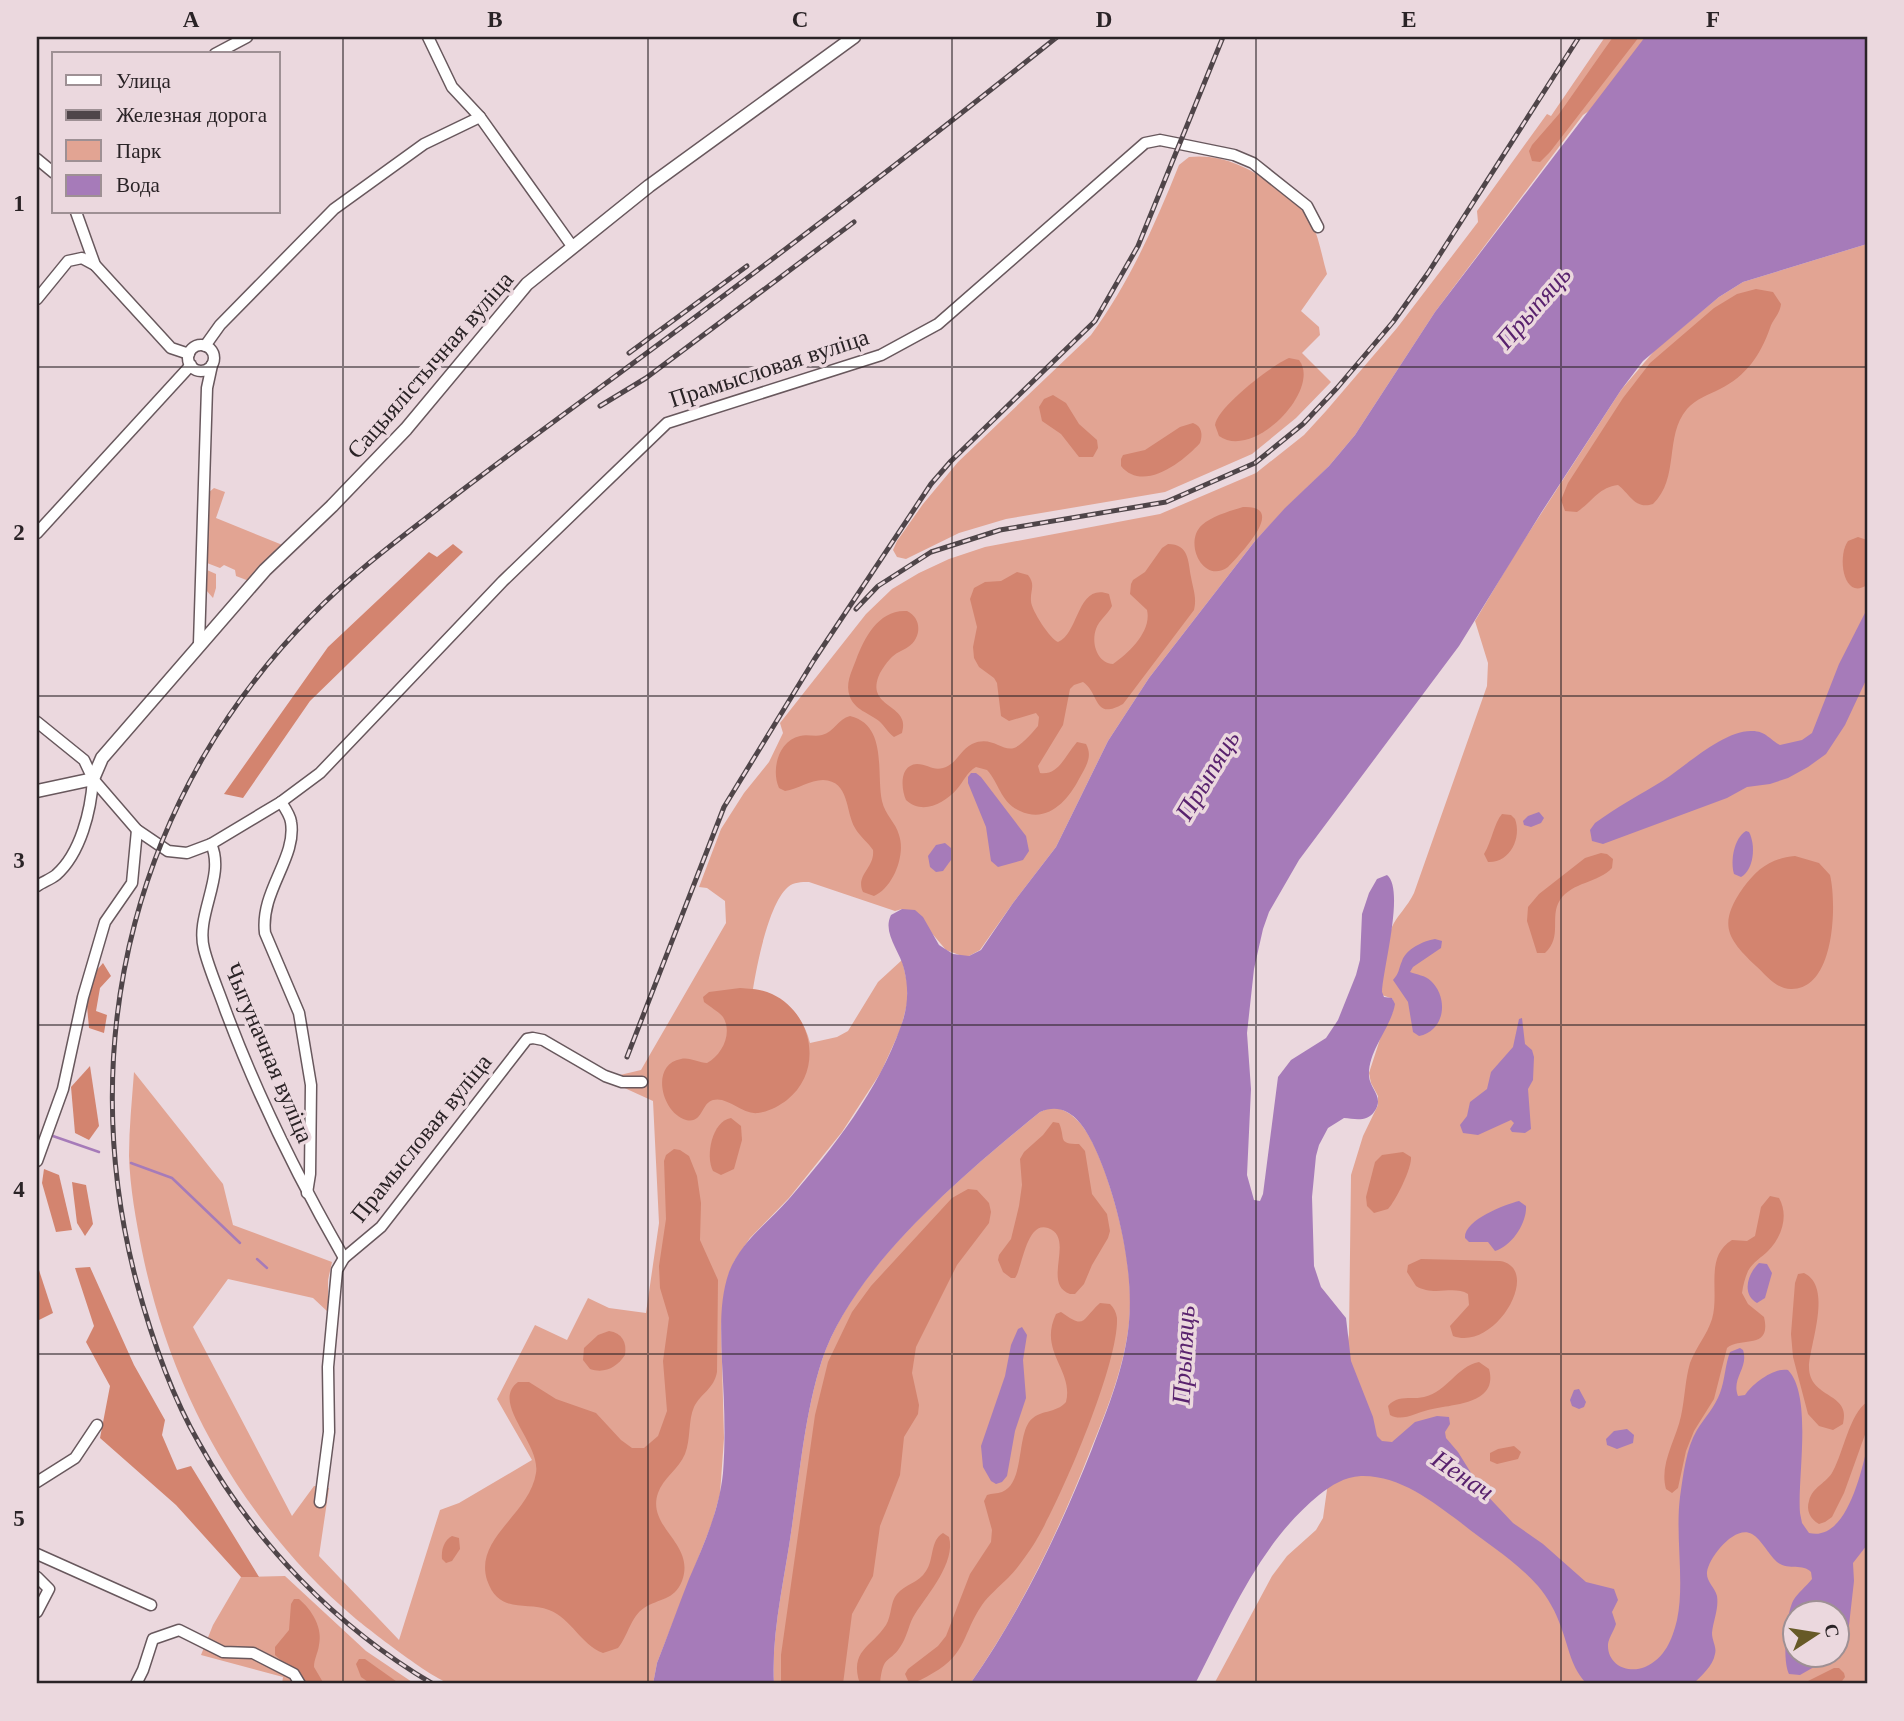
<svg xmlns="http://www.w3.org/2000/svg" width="1904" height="1721" font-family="Georgia,serif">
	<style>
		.green { fill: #e2a493; fill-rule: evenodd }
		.forest { fill: #d3846f }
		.water { fill: #a67bb9 }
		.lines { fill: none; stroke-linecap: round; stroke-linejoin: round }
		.stream { stroke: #a67bb9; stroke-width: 2.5 }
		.minor-casing { stroke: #68585d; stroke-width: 13 }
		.tertiary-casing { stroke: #68585d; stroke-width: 15 }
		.minor { stroke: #fff; stroke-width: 10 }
		.tertiary { stroke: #fff; stroke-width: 12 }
		.rail-casing { stroke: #4f4549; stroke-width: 5 }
		.rail { stroke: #ebd8de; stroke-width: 2.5; stroke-dasharray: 8; stroke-linecap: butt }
		.grid { fill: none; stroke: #2a2326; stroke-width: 2; stroke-opacity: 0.55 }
		.labels { text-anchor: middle; stroke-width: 7; stroke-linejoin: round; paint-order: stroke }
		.street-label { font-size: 24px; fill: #2a2326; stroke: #ebd8de }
		.water-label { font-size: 26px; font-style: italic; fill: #59226e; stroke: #ebd8de }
		.neatline { fill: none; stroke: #2a2326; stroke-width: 2.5 }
		.grid-label { font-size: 23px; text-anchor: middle; font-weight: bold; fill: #2a2326 }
	</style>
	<rect width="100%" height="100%" fill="#ebd8de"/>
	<g class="green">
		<path d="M1605,37H1722L1665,60L1583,115L1435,312L1355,435L1329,466L1285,509L1255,541L1149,678L1108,741L1056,847L1013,903L980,950L969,956H962L946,950L930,931L902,909L895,911L809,882C801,882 794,882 788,887C769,903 757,964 753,989C782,995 803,1014 810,1043L837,1037L848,1031L878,982L902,960L907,982V1004L901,1028L881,1072L842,1132L789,1198L750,1238L735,1260L729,1273L721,1326L724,1438L720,1494L712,1523L657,1663L653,1684C607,1684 561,1684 515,1684C495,1684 472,1687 452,1684C436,1682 371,1631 356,1619C244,1524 171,1394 142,1251C136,1220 130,1188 129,1156C129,1128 132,1100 134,1072L223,1184L233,1225L332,1262L328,1280V1312L313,1298L228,1279L193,1327L292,1516L314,1486L329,1488L319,1556L399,1640L440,1510L459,1503L532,1460L497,1399L535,1325L567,1340L588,1298L609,1308L646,1313L659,1223L653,1101L607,1080V1073L620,1075L641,1070L726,923L725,901L707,888L699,887L721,829L744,793L769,762L783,733L780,723L866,614L892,589L919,573L949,559L985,547L1160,514L1256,473L1304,435L1326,411L1397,328L1478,222L1477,211L1547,114L1551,116Z"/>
		<path d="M1189,157C1225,153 1257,171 1284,194C1294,202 1304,210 1311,221C1319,237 1322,257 1327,274L1301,311L1319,327L1320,335L1302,353L1331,382L1296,418L1252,454L1165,492L1006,519L959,533L906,559L897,557L893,550L897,541L923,504L958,462L1091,335C1129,283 1155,225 1179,165Z"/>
		<path d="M1867,244V1684H1214L1272,1576L1287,1556L1316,1530L1323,1518L1349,1334L1351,1175L1363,1136L1378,1105V1096L1371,1083L1369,1073L1382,1033L1393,1011V999L1382,995C1381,982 1387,939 1392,927C1396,917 1408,906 1414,893L1487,686L1488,663L1475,621L1515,554L1621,390L1655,350L1719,297L1743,282ZM1796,1612H1838V1654H1796Z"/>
		<polygon points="214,488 225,492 216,518 285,546 249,581 236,576 235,570 224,565 220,568 207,563 208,493"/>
		<polygon points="207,570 216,574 216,588 213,598 206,590"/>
		<path d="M1051,1107C1082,1110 1095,1146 1105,1172C1121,1218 1134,1274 1129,1323C1124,1369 1106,1412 1089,1454C1057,1535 1020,1612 970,1684H774C771,1632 785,1578 792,1526C800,1471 805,1413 822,1360C853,1266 965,1173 1040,1112Z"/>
		<polygon points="285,1576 366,1651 415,1684 282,1684 283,1677 201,1655 213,1625 241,1577"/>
	</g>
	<g class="forest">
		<polygon points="1613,37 1639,37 1550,152 1540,162 1532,161 1529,151 1532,145 1559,114"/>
		<path d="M1756,289L1773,292L1781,304C1780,314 1773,319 1770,328C1760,356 1746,376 1720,389C1708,395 1696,399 1687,409C1664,436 1680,478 1653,504C1635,510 1630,494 1618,485C1599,487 1592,502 1577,512L1565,511L1561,500L1568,483L1623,398L1650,363L1714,308L1737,294Z"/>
		<path d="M1289,358L1299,360C1322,389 1254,461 1219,436L1215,425C1217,407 1272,365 1289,358Z"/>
		<polygon points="1053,395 1066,403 1079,424 1097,440 1098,448 1093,457 1079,457 1061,434 1042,421 1039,407 1044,399"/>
		<path d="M1193,423C1202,426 1203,435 1200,443C1183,462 1143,493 1121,466V459L1123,455L1145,450L1180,427Z"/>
		<path d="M1243,507C1289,505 1239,555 1228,567C1203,585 1183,542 1202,525C1212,516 1230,511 1243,507Z"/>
		<path d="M1858,537L1867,540V585C1843,601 1837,556 1848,541Z"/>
		<polygon points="453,544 463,552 310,701 243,798 224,794 328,647 429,552 437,557"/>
		<path d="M1168,544C1189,544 1188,561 1191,577C1193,589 1197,597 1194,610L1123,704C1093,721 1100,693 1083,682L1074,685L1070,689L1063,725L1038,766L1040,773C1059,776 1066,754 1077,742L1086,744C1093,757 1086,766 1079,779C1068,800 1048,824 1020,811C1000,802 1000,784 987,770L976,767C967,772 964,781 957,789C944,804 922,815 906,800C901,789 899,765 917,764C927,764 933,771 943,768C957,764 960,750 972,744C992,735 1002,752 1014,748C1022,745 1033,732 1038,726L1039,717L1036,713L1009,721L1001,716L997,683L994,678L979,667L974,658L973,647L977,627L970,599L974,588L985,582L1001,581L1017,572L1028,575C1036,585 1030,590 1031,601C1031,610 1051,640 1058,642C1079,634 1077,582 1109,594L1112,606C1108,614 1099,620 1096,629C1091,643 1097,663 1113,664C1129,653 1152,631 1147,610L1130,594L1131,584L1133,580L1145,572L1162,548Z"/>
		<path d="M907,611C922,618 922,638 908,647C902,651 895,653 890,659C886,663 883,668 880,673C863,709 912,703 902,733L894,737C887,732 885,726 879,721C869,713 855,710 850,697C845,684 851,673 856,660C864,638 879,609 907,611Z"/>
		<path d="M850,716C888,725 876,774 882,801C885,815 896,823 899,835C906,855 893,888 874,896L863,892C855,875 875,868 873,850C868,842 860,837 855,828C845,811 850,781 823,780C810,780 798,789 785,791L779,788C771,770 778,741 800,736C807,734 815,737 822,735C834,732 838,719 850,716Z"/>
		<path d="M1502,814L1511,815L1515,819C1522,838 1510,863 1488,862L1484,854C1492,841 1494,823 1502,814Z"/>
		<path d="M1601,853L1607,854L1613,859L1612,868C1598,883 1572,882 1560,900C1549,917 1563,937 1545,953H1537L1527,921L1528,907L1539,894L1585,858Z"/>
		<path d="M1795,856L1819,863L1830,875C1837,904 1835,990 1791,989C1776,989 1766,975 1756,966C1728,939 1717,925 1743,888C1757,869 1771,858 1795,856Z"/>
		<polygon points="103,963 111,976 100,988 96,1011 107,1015 104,1033 89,1028 85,984"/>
		<path d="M740,988C751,989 762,989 772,994C813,1013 824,1071 787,1100C779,1106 768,1112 758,1113C742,1115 728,1096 713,1100C701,1103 703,1124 686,1120C661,1113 650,1064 681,1059C690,1057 699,1063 707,1063C722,1055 733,1033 723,1017C718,1011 710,1007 704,1002L703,997L709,992Z"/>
		<polygon points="90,1066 99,1126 89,1140 75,1133 71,1087"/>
		<path d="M731,1118L741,1126L742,1140L734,1169L721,1175L713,1171C705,1156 712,1121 731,1118Z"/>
		<path d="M1053,1122L1059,1123C1066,1139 1057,1144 1079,1144L1085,1151L1092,1194L1107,1214L1110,1231L1108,1238L1092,1265L1084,1284L1075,1294H1070C1041,1284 1076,1238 1048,1228C1026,1220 1022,1270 1015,1278H1011L1003,1272L998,1260L999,1255L1011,1239L1019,1206L1022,1185L1020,1159L1024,1152L1043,1135Z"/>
		<path d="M674,1149L680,1150L689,1156L697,1176L701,1203L700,1240L718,1280L717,1372C714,1389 701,1393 694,1407C688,1420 691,1439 685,1454C679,1469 663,1478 658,1493C646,1528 696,1543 682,1581C674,1601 659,1598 644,1608C631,1616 628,1636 618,1648L603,1653C580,1644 572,1619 549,1610C526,1601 499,1615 487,1580C474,1538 530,1514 536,1473C541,1443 490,1403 518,1382H529L556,1399L596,1413L621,1440L632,1448H644L658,1436L667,1411L663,1361L669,1318L660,1288L659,1266L666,1219L664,1161L666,1155Z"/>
		<path d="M1403,1152L1411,1157C1412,1168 1396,1200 1388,1209L1374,1213L1367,1206L1366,1197L1375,1162L1382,1155Z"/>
		<polygon points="44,1169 59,1175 72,1230 56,1232 42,1183"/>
		<polygon points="72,1182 86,1185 93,1224 85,1236 77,1223"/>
		<polygon points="968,1189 977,1190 989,1203 991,1212 989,1223 957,1265 916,1347 912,1373 919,1405 918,1414 904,1437 900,1475 880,1526 873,1576 852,1614 843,1684 781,1684 781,1655 815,1415 828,1362 852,1312 871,1286 952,1198"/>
		<path d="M1770,1196L1779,1198C1789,1215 1782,1237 1768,1251C1762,1257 1753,1262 1748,1271C1745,1278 1743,1285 1742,1293L1748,1304L1764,1317C1772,1351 1740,1336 1727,1348L1714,1399L1694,1431L1686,1451L1678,1488L1672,1493L1666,1489C1659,1464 1676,1440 1681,1416C1685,1398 1685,1380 1690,1363C1696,1347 1707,1335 1712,1319C1720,1292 1704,1257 1732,1240L1747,1241L1755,1236L1761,1207Z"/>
		<path d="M1421,1259L1500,1261C1543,1268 1496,1352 1453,1336L1450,1326L1469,1305L1468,1294C1453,1285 1434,1297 1416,1286L1407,1272L1408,1265Z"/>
		<polygon points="37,1264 53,1313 37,1321"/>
		<polygon points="90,1267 134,1365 165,1420 162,1435 177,1470 191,1466 259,1577 241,1577 176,1505 100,1438 110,1386 86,1342 94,1326 75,1268"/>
		<path d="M1804,1273C1833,1287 1810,1343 1809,1367C1809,1399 1852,1392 1843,1424L1833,1430L1819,1426L1808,1414L1793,1357L1791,1334L1795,1283L1798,1274Z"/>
		<path d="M1100,1303L1110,1304C1114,1308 1116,1312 1117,1318C1119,1364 1059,1504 1034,1544C1026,1556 1018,1568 1008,1578C999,1587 989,1595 982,1605C963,1632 967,1654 933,1673C925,1678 918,1682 909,1683L905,1674L908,1669L938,1646L946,1636L970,1574L991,1542L992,1530L984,1501L987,1495C992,1493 997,1494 1002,1492C1024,1483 1017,1440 1029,1422C1039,1409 1056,1414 1066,1402C1074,1370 1038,1352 1056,1314L1061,1312C1086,1330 1081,1320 1100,1303Z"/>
		<path d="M609,1331C622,1333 627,1342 625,1355C617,1367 605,1374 590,1369L583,1360L584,1348L598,1335Z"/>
		<path d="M1479,1362L1489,1369C1499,1405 1451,1404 1428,1410C1416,1413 1402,1422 1390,1415L1388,1406C1398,1394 1411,1400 1424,1397C1447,1392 1457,1366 1479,1362Z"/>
		<path d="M1867,1402V1429L1844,1493L1832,1517L1825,1522L1819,1524C1810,1519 1806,1510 1809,1501C1812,1487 1827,1483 1833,1471C1843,1453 1850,1413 1867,1402Z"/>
		<polygon points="1514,1446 1521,1452 1518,1459 1497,1464 1490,1461 1490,1453 1498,1449"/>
		<path d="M943,1533L949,1537C956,1562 928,1594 915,1614C909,1623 908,1634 902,1644C890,1665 883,1652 880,1684H860C849,1650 871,1648 886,1625C892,1615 890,1602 897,1594C905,1584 919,1583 926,1571C934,1560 930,1540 943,1533Z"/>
		<path d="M452,1536L459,1538L460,1549L452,1561L446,1563L442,1559C441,1550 444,1540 452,1536Z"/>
		<path d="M294,1599H299C312,1610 323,1628 319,1645C318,1653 314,1659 314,1667L324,1684H302L295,1673L275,1655V1647L289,1630L291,1604Z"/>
		<polygon points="359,1659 365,1659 400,1684 371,1684 361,1677 356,1664"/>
		<polygon points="1834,1668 1839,1668 1844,1673 1845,1677 1840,1684 1802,1684"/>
	</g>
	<g class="water">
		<path d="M1645,37H1867V244L1743,282L1719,297L1643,361L1621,390L1541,513L1459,646L1299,860L1269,912L1263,929L1254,969L1247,1033L1251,1089L1247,1175L1254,1200L1260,1201L1263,1194L1278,1077L1291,1060L1326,1038L1338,1020L1356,975L1360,960L1362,914L1369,893L1377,879L1387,875C1405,889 1383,968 1382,992L1384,997L1392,998L1395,1004C1391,1028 1368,1050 1369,1076C1370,1090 1385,1097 1374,1112C1367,1122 1355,1119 1344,1118L1328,1128L1319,1145L1316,1156L1312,1197L1314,1266L1321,1287L1346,1318L1351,1361L1373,1417L1377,1436L1382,1441L1392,1442L1415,1422L1437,1416L1449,1417L1450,1424L1445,1432L1446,1438L1458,1452L1481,1489L1513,1523L1543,1544L1586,1582L1614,1589L1618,1600L1612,1612L1616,1624C1614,1631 1609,1637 1608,1644C1607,1665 1628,1674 1645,1667C1665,1658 1672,1640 1677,1620C1685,1582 1675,1537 1680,1497C1683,1476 1686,1448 1697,1430C1705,1417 1715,1407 1720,1393C1725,1380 1725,1365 1730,1352L1740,1348L1743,1350C1749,1368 1731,1378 1738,1396L1745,1395C1752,1384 1774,1367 1788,1370C1813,1396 1797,1479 1800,1513L1802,1523L1809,1533C1846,1542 1861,1473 1867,1448V1545L1853,1563L1854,1581L1848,1634L1838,1653V1612H1796V1654L1835,1655L1800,1675L1789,1674C1782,1661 1786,1615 1793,1601C1798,1592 1806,1587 1812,1579L1811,1572C1803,1563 1788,1571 1777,1562C1768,1554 1762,1540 1752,1534C1735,1524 1709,1557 1707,1572C1706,1582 1715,1587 1717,1596C1719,1609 1713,1621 1712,1633C1712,1641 1717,1647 1715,1654C1713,1666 1701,1676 1693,1684H1587C1571,1668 1569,1648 1561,1627C1556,1612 1548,1598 1538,1586C1516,1561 1486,1543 1460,1522C1432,1501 1399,1475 1361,1476C1344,1477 1332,1485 1319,1495C1259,1544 1230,1617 1195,1684H970C1021,1611 1059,1532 1092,1449C1108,1408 1125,1366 1129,1322C1134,1268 1116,1191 1092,1142C1081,1120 1065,1101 1040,1112C965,1173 853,1267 822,1360C805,1413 800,1471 792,1526C785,1578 771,1632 774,1684H653L657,1663C668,1635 678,1607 689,1579C704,1544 719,1511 723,1473C726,1436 724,1398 722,1362C721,1331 719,1301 729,1272C741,1241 768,1223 789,1199C834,1147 878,1091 901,1026C908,1007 909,989 904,969C900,951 882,933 891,915L902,909L915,910L923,917L939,945L953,954L969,956L981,950L1013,903L1056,847L1108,741L1149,678L1255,541L1285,508L1329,466L1355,435L1435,312Z"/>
		<path d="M1867,609V678L1845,725L1826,754L1808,767L1788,778L1770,784L1747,787L1727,798L1603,844L1592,841L1590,830L1595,823C1617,807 1641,794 1664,780C1687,765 1724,730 1752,731C1766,731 1770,740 1780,745L1802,740L1812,733L1839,664Z"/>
		<polygon points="971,773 976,773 981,777 1026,836 1029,851 1023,860 998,867 991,861 986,827 968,783 968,777"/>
		<polygon points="1539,812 1544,818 1541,823 1531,827 1524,825 1523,821 1528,816"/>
		<path d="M1746,831L1749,832C1756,845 1754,870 1741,877L1734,874C1730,861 1734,838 1746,831Z"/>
		<polygon points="945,843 951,848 951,860 943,871 936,872 930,867 928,856 936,845"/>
		<path d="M1435,939L1442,941L1441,948L1413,967L1410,972C1417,975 1425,975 1431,981C1449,998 1445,1031 1419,1036L1413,1032L1408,1002L1393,980C1400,972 1398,970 1402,961C1406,949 1423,941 1435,939Z"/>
		<polygon points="1522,1018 1525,1044 1532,1050 1534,1057 1533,1080 1528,1089 1531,1129 1525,1133 1512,1132 1510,1129 1514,1123 1511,1120 1478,1135 1463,1133 1460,1125 1467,1116 1470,1102 1487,1089 1491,1072 1513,1047 1519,1019"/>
		<path d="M1519,1201L1526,1206C1527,1223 1512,1246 1495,1251L1488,1242H1469L1465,1238C1464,1220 1504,1205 1519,1201Z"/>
		<path d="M1759,1263L1767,1264L1772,1273L1765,1298L1757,1303C1741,1294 1748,1273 1759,1263Z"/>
		<polygon points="1022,1327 1027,1335 1023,1360 1026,1398 1015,1431 1007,1476 1002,1482 996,1484 991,1481 983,1467 981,1446 1005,1376 1011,1345 1018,1329"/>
		<polygon points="1579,1389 1586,1402 1584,1407 1579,1409 1572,1406 1570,1400 1574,1390"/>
		<polygon points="1627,1429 1634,1435 1633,1443 1617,1449 1607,1445 1606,1439 1614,1431"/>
	</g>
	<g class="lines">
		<g class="stream">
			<polyline points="50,1135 99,1152"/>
			<polyline points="131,1163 172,1178 240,1243"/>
			<polyline points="257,1259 267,1268"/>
		</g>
		<g class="minor-casing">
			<g id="minor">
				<polyline points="428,37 452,87 480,117 572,246"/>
				<polyline points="215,54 247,37"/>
				<polyline points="37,159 54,173"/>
				<polyline points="76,212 95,265 171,348 189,354"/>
				<polyline points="37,299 68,261 82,258 95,265"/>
				<circle cx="201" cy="358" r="13"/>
				<polyline points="205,346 220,325 334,209 424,144 480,117"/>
				<polyline points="37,533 191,365"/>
				<polyline points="199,644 207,388 212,365"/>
				<polyline points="37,722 84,760 93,779 137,830 168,851 187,853 211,844 281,802 320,773 503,581 667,423 881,355 938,324 1145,143 1160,140 1180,144 1234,155 1253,163 1307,206 1318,227"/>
				<path d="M281,802C285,808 290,815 291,822C297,858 260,891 265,933L299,1013L311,1085L310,1174L307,1193"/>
				<path d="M211,844C226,876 195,915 204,949C209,969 218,989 225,1009C257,1095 298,1178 344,1258"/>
				<path d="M37,886C43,882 51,879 56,875C81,853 91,810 93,779"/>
				<polyline points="37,1161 63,1089 83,997 105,922 132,883 137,830"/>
				<polyline points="37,1482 75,1458 97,1425"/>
				<polyline points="320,1502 329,1432 328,1367 337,1270 344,1258 381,1227 527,1039 533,1038 543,1040 605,1076 622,1082 642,1082"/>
				<polyline points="37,1554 151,1605"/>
				<polyline points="37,1577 49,1589 37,1612"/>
				<polyline points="136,1684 143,1670 153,1639 179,1630 223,1652 253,1653 294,1674 300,1684"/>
			</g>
		</g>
		<g class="tertiary-casing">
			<polyline id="tertiary" points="37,791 93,779 102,758 265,570 332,506 406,429 527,284 649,186 854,37"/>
		</g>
		<use href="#minor" class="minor"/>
		<use href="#tertiary" class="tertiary"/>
		<g class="rail-casing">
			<g id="rail">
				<polyline points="629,353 747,266"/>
				<polyline points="600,406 646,378 854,222"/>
				<polyline points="856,609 878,586 931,552 1000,530 1166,502 1255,463 1303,424 1337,388 1393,322 1428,273 1579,37"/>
				<polyline points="627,1057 724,807 814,660 931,484 951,461 1095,321 1138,246 1223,37"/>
				<path d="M433,1684C336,1627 253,1541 199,1443C170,1393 151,1336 136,1280C73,1039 137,791 313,614C349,577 390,546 430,515C499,461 570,410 640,358C781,254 920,147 1057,37"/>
			</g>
		</g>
		<use href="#rail" class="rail"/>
	</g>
	<path class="grid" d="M343,37V1684M648,37V1684M952,37V1684M1256,37V1684M1561,37V1684M37,367H1867M37,696H1867M37,1025H1867M37,1354H1867"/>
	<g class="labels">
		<g class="street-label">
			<text transform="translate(430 365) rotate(-49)" y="8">Сацыялістычная вуліца</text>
			<text transform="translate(769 368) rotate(-18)" y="8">Прамысловая вуліца</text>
			<text transform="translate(269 1053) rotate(67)" y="8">Чыгуначная вуліца</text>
			<text transform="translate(421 1138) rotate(-51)" y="8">Прамысловая вуліца</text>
		</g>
		<g class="water-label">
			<text transform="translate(1533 307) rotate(-49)" y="9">Прыпяць</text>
			<text transform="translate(1207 775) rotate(-59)" y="9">Прыпяць</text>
			<text transform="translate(1183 1355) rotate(-87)" y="9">Прыпяць</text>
			<text transform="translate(1463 1475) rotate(34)" y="9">Ненач</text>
		</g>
	</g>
	<rect width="1904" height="1721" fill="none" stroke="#ebd8de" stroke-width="77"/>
	<rect x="52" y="52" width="228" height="161" fill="#ebd8de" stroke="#9e9094" stroke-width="2"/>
	<rect x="66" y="75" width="35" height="10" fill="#ffffff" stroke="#9e9094" stroke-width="2"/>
	<text x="116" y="88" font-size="21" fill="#2a2326">Улица</text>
	<rect x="66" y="110" width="35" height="10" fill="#4f4549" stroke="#9e9094" stroke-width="2"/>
	<text x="116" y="122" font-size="21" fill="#2a2326">Железная дорога</text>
	<rect x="66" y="140" width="35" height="21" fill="#e2a493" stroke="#9e9094" stroke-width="2"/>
	<text x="116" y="158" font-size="21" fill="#2a2326">Парк</text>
	<rect x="66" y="175" width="35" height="21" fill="#a67bb9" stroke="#9e9094" stroke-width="2"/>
	<text x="116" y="192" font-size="21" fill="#2a2326">Вода</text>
	<g transform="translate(1816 1634) rotate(78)"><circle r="33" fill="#ebd8de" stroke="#9e9094" stroke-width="2"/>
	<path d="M0-5L12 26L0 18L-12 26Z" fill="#675a27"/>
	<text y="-10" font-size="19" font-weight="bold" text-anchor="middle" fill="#2a2326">С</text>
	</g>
	<rect x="38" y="38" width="1828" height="1644" class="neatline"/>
	<g class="grid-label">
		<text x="191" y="27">A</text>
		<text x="495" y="27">B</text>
		<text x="800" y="27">C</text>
		<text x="1104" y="27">D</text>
		<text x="1409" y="27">E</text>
		<text x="1713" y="27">F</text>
		<text x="19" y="211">1</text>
		<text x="19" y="540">2</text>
		<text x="19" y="868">3</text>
		<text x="19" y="1197">4</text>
		<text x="19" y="1526">5</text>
	</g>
</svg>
